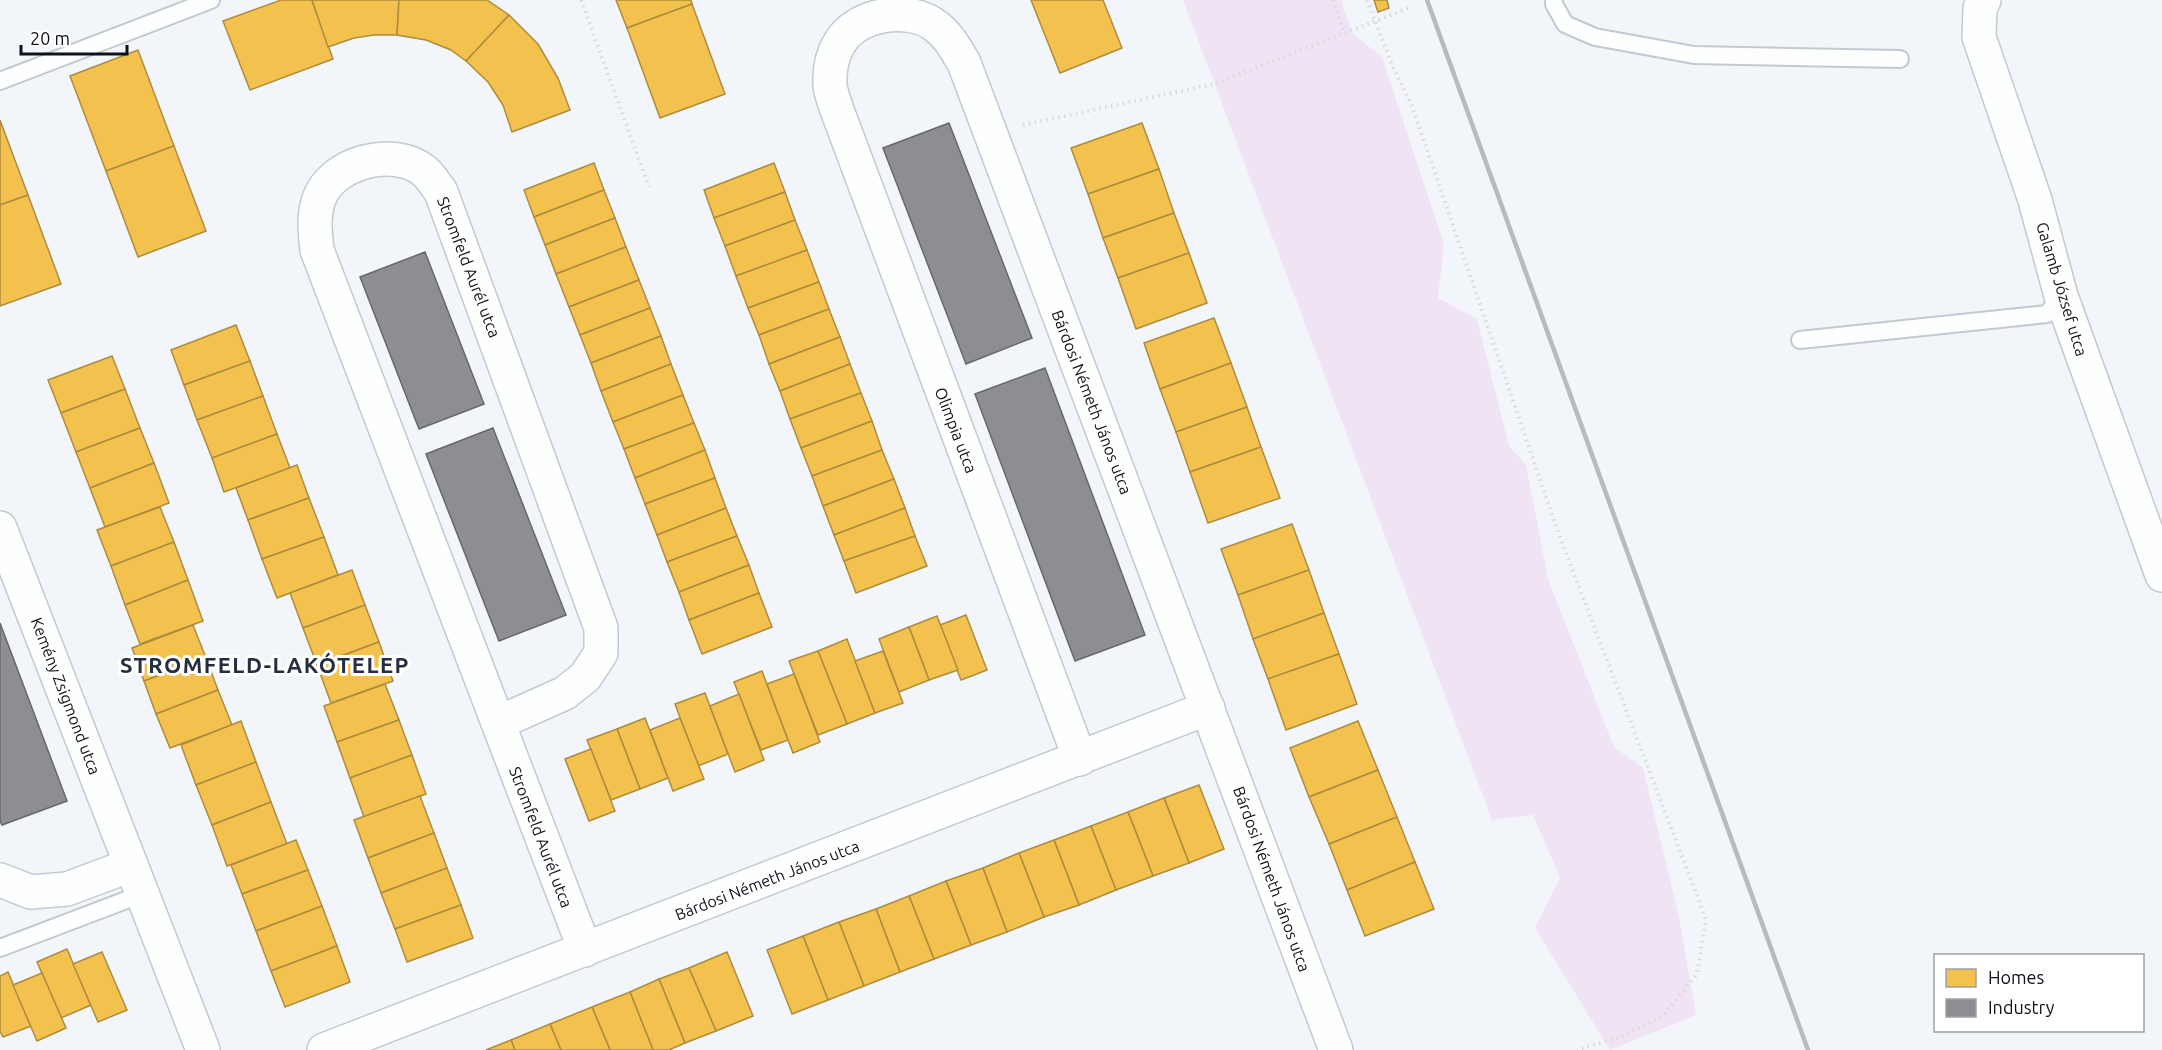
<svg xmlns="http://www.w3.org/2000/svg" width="2162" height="1050" font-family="Ubuntu,sans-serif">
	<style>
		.green { fill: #f0e4f4 }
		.homes { fill: #f2c14e; stroke: #ae8c3e; stroke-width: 1.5 }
		.industry { fill: #8d8d92; stroke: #67686e; stroke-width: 1.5 }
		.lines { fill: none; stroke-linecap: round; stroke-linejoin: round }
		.service-casing { stroke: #c5c9cf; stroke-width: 20 }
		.minor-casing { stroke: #c5c9cf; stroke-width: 36 }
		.path { stroke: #d8d9db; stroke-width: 4; stroke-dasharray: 1.5 4.5; stroke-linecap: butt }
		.service { stroke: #fdfefe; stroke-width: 16 }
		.minor { stroke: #fdfefe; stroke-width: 33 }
		.rail { stroke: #b8babb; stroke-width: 4.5 }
		.labels { text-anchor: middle; stroke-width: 6; stroke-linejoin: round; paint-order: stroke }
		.street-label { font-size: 16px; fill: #0e121a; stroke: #fff }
		.district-label { font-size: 22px; font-weight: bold; letter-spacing: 1.5px; fill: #252d40; stroke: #fff }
	</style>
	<rect width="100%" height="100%" fill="#f2f5fa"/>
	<polygon class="green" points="1183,0 1341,0 1352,33 1382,57 1444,244 1438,298 1477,319 1509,446 1526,465 1548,579 1614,747 1643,768 1679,917 1696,1015 1610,1050 1535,928 1560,878 1533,815 1492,820"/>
	<g class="homes">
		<polygon points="281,0 312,0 333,59 250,90 223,21"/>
		<polygon points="312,0 399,0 397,35 374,35 354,38 328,47"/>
		<polygon points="399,0 487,0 509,15 466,61 451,50 426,40 397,35"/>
		<polygon points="616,0 691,0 692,4 627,28"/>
		<polygon points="1031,0 1103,0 1122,48 1060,73"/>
		<polygon points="1374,0 1387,0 1389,8 1378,12"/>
		<polygon points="692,4 725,94 660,118 627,28"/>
		<polygon points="509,15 538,44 558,78 570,110 512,132 503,105 488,82 466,61"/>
		<polygon points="138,50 174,146 106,171 70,76"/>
		<polygon points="0,120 28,195 0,205"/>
		<polygon points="1142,123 1159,169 1088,194 1071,148"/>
		<polygon points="174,146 206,231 138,257 106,171"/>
		<polygon points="594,163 604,190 534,217 524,190"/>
		<polygon points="774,163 785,192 714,218 704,190"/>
		<polygon points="1159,169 1174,213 1103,238 1088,194"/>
		<polygon points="604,190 615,218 545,245 534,217"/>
		<polygon points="785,192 795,220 725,246 714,218"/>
		<polygon points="28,195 61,284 0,306 0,205"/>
		<polygon points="1174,213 1189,253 1118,278 1103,238"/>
		<polygon points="615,218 626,247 556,274 545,245"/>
		<polygon points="795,220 807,250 736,276 725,246"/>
		<polygon points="626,247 639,280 569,307 556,274"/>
		<polygon points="807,250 819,282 748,308 736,276"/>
		<polygon points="1189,253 1207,303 1136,329 1118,278"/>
		<polygon points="639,280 650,308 580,335 569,307"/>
		<polygon points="819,282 829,309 759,335 748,308"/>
		<polygon points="650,308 661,336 591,363 580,335"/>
		<polygon points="829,309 840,337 769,364 759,335"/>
		<polygon points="1214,318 1231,363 1160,389 1144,343"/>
		<polygon points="236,325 250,361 184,385 171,350"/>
		<polygon points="661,336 671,364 601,391 591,363"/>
		<polygon points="840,337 850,364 780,391 769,364"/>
		<polygon points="112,356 125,389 61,413 48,380"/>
		<polygon points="250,361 263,396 197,420 184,385"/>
		<polygon points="1231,363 1247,407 1176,432 1160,389"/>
		<polygon points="671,364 683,395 613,422 601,391"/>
		<polygon points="850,364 861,393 790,419 780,391"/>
		<polygon points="125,389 140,428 76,452 61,413"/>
		<polygon points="861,393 872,421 801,448 790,419"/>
		<polygon points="683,395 694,423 624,449 613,422"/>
		<polygon points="263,396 277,434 212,458 197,420"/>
		<polygon points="1247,407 1261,447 1190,472 1176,432"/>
		<polygon points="872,421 882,450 812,476 801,448"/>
		<polygon points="694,423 705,450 635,478 624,449"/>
		<polygon points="140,428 154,463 90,488 76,452"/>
		<polygon points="277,434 290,468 224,492 212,458"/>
		<polygon points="1261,447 1280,498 1208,523 1190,472"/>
		<polygon points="705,450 715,478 645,504 635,478"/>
		<polygon points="882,450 894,479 823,506 812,476"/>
		<polygon points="154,463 169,503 105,527 90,488"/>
		<polygon points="297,465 309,498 248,520 236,488"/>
		<polygon points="715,478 726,508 657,535 645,504"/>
		<polygon points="894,479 905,508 834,535 823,506"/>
		<polygon points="309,498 324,537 262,559 248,520"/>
		<polygon points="160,507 174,542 111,566 97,530"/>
		<polygon points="726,508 737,536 667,562 657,535"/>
		<polygon points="905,508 915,536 844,561 834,535"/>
		<polygon points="1292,524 1309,570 1238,595 1221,549"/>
		<polygon points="737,536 749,565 679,592 667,562"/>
		<polygon points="915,536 927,566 856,593 844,561"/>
		<polygon points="324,537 338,575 277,598 262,559"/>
		<polygon points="174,542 188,580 125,605 111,566"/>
		<polygon points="749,565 759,593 689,620 679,592"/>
		<polygon points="352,570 365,605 303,628 290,593"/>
		<polygon points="1309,570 1324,613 1253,639 1238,595"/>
		<polygon points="188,580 203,621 140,644 125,605"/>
		<polygon points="759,593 772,627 702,654 689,620"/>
		<polygon points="365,605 379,642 317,665 303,628"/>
		<polygon points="1324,613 1339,654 1268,679 1253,639"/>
		<polygon points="966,615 987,670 961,680 940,625"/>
		<polygon points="937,616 958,670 929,680 909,627"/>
		<polygon points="193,625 206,658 144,681 132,648"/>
		<polygon points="909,627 929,680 899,692 879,639"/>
		<polygon points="847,639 875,713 847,724 818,651"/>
		<polygon points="379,642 393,681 331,703 317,665"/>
		<polygon points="818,651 847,724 818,735 789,661"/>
		<polygon points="883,651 903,703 875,713 855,661"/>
		<polygon points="1339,654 1357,704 1286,730 1268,679"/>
		<polygon points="206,658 218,690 156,714 144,681"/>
		<polygon points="762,671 788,740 761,750 734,682"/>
		<polygon points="794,674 820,742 793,753 767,684"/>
		<polygon points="385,684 399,720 337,742 324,706"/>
		<polygon points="218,690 232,725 170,748 156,714"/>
		<polygon points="705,693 728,754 698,766 675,704"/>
		<polygon points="739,694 764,760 735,772 710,706"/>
		<polygon points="645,718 668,778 640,789 617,729"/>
		<polygon points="680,718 704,779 673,791 650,730"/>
		<polygon points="399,720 412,755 350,778 337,742"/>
		<polygon points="241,721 256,762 196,785 181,745"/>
		<polygon points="1358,721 1378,770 1309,797 1290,748"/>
		<polygon points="617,729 640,789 611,800 587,740"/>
		<polygon points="591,749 615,811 589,821 565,759"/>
		<polygon points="412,755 426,794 364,817 350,778"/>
		<polygon points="256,762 271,802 212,825 196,785"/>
		<polygon points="1378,770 1397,817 1329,844 1309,797"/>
		<polygon points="1199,785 1224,849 1189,863 1164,798"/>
		<polygon points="420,796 434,833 368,858 354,820"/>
		<polygon points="1164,798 1189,863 1153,876 1128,812"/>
		<polygon points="271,802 287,844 227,866 212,825"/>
		<polygon points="1128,812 1153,876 1116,890 1091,826"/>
		<polygon points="1397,817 1415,862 1347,890 1329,844"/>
		<polygon points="1091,826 1116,890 1079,905 1054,840"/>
		<polygon points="434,833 447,868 381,893 368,858"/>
		<polygon points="296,840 308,870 242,894 231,865"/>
		<polygon points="1054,840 1079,905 1044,917 1019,853"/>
		<polygon points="1019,853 1044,917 1007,932 983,868"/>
		<polygon points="1415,862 1434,909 1365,936 1347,890"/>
		<polygon points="447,868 461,905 395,929 381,893"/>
		<polygon points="983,868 1007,932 971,945 946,881"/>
		<polygon points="308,870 322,906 256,931 242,894"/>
		<polygon points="946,881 971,945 934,959 909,896"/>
		<polygon points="909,896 934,959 900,972 876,909"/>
		<polygon points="461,905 473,938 407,962 395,929"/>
		<polygon points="322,906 337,946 271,971 256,931"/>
		<polygon points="876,909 900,972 864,986 839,922"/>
		<polygon points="839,922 864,986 828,1000 803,936"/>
		<polygon points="803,936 828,1000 792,1014 767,950"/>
		<polygon points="337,946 350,982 285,1007 271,971"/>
		<polygon points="67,949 91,1005 61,1018 37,962"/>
		<polygon points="102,952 127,1010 98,1022 73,964"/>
		<polygon points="727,952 753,1016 716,1031 689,968"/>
		<polygon points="689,968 716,1031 685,1043 659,979"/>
		<polygon points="8,972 31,1026 3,1037 0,1031 0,976"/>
		<polygon points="42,973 66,1028 37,1041 13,985"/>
		<polygon points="659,979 685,1043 669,1050 653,1050 630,992"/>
		<polygon points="630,992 653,1050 610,1050 592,1007"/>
		<polygon points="592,1007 610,1050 561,1050 550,1024"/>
		<polygon points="550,1024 561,1050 515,1050 511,1040"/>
		<polygon points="511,1040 515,1050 486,1050"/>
	</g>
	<g class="industry">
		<polygon points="949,123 1032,338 966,364 883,148"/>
		<polygon points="425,252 484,404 419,429 360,277"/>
		<polygon points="1045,368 1145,635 1075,661 975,394"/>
		<polygon points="493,428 566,615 499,641 426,454"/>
		<polygon points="0,623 67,801 2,825 0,821"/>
	</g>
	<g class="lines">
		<g class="service-casing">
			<g id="service">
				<polyline points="1554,0 1554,4 1565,24 1595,37 1694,55 1900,59"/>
				<polyline points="0,81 211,0"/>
				<polyline points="1800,340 2047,314 2061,296"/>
				<polyline points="0,948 142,894"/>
			</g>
		</g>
		<g class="minor-casing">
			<g id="minor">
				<polyline points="1984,0 1980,8 1979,37 2035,200 2061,296 2162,575"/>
				<polyline points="0,528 203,1050"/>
				<path d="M498,723L565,693L585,677L601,653V628L441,192C436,185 430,175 423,170C393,147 332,162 319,199C313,216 315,232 317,250L585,950"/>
				<path d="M1080,759L837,110C834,101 829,89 830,79C830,67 833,54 839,44C855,14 906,6 933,24C948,34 955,48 964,63L1336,1050"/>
				<polyline points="0,880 31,892 67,889 131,865"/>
				<polyline points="324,1050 1208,708"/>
			</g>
		</g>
		<g class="path">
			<polyline points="581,0 649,187"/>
			<polyline points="1333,0 1344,34"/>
			<polyline points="1367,0 1393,67 1412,106 1558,532 1706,919 1697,974 1662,1017 1617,1038 1577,1050"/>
			<polyline points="1023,125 1214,84 1409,8"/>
		</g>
		<use href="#service" class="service"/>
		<use href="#minor" class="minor"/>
		<polyline class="rail" points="1427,0 1808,1050"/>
	</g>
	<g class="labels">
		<g class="street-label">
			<text transform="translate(469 267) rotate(69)" y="6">Stromfeld Aurél utca</text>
			<text transform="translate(2062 289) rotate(73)" y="6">Galamb József utca</text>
			<text transform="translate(1092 402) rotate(69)" y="6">Bárdosi Németh János utca</text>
			<text transform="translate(956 430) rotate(69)" y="6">Olimpia utca</text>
			<text transform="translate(66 696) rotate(69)" y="6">Kemény Zsigmond utca</text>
			<text transform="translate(541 837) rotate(69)" y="6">Stromfeld Aurél utca</text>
			<text transform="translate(1272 879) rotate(70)" y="6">Bárdosi Németh János utca</text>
			<text transform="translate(767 880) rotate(-21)" y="6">Bárdosi Németh János utca</text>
		</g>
		<g class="district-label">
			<text x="265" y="673">STROMFELD-LAKÓTELEP</text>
		</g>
	</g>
	<rect x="1934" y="954" width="210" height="78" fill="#ffffff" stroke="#9fa0a3" stroke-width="1.5"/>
	<rect x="1946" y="969" width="30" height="18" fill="#f2c14e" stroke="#9fa0a3" stroke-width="1.5"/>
	<text x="1988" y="984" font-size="18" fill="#0e121a">Homes</text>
	<rect x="1946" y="999" width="30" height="18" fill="#8d8d92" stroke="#9fa0a3" stroke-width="1.5"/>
	<text x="1988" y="1014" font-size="18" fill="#0e121a">Industry</text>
	<path d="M21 45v9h106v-9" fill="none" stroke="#0e121a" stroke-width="3"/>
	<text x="30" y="45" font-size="18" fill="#0e121a" stroke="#ffffff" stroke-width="4.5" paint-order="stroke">20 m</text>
</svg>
